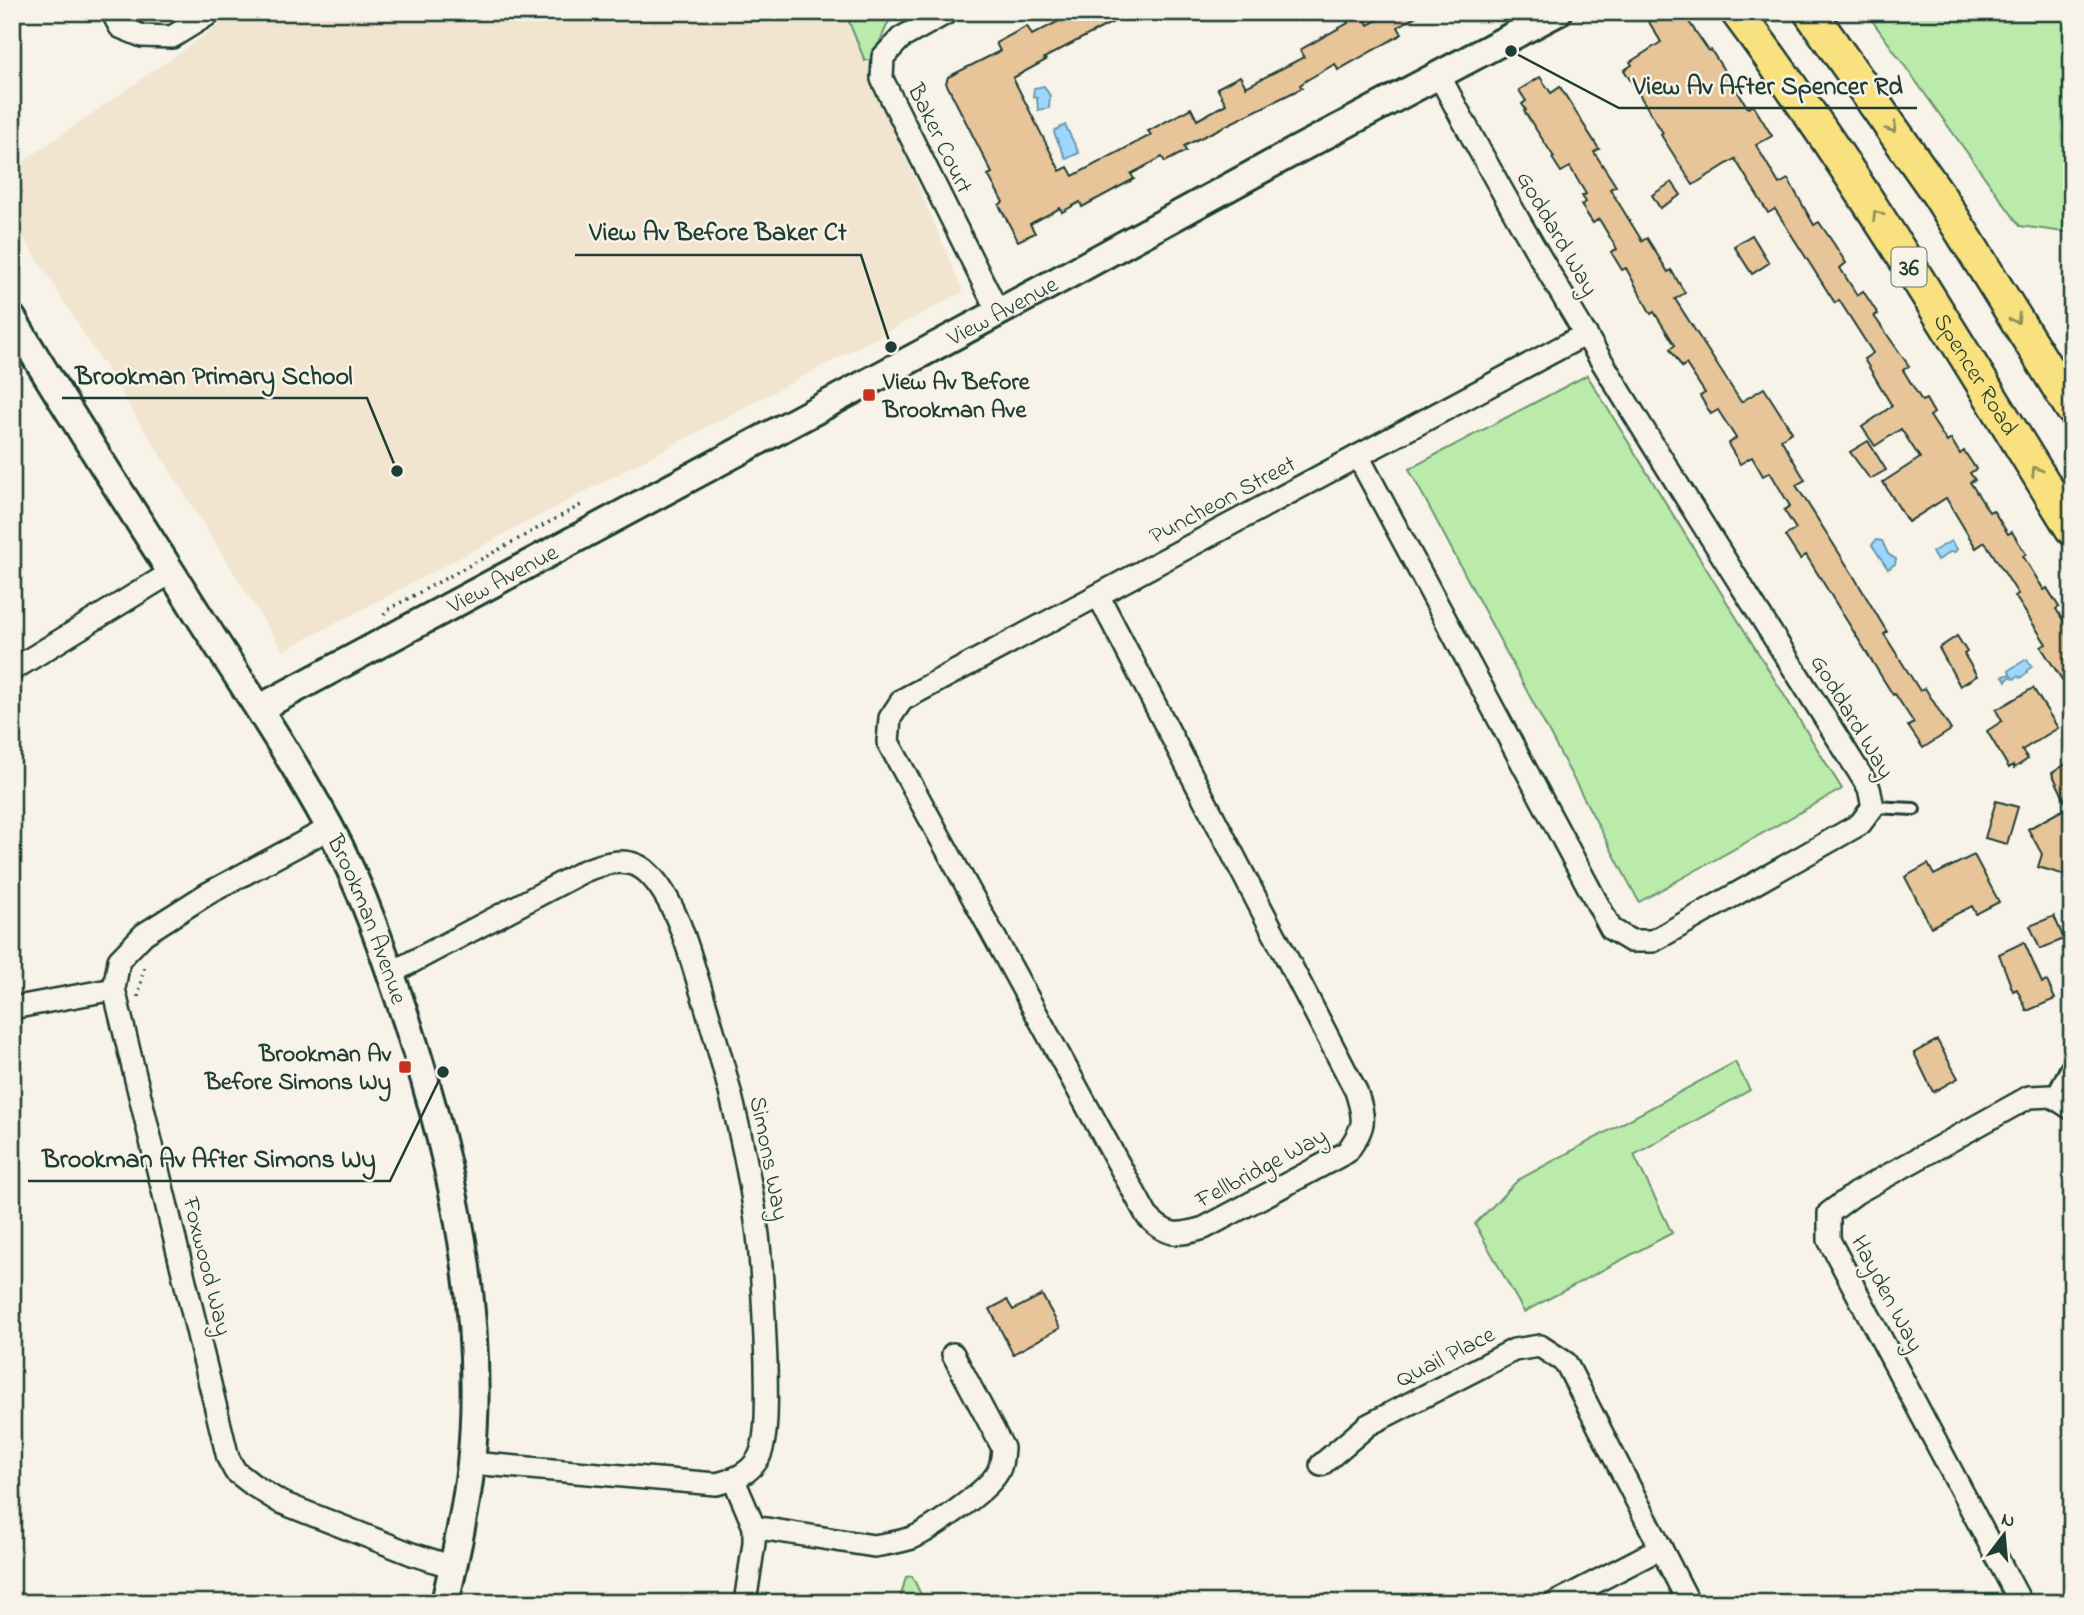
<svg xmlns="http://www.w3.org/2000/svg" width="2084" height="1615" font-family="'Indie Flower',sans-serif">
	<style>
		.built { fill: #f2e5d0 }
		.green { fill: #baebab; stroke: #6c9470; stroke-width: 2 }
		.water { fill: #9ed7fe; stroke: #6b99ad; stroke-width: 2 }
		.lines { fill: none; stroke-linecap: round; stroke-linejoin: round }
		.stream { stroke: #6b99ad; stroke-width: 6 }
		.building { fill: #e8c599; stroke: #1f3d34; stroke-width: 2 }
		.service-casing { stroke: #1f3d34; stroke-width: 16 }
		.minor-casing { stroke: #1f3d34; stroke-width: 26 }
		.tertiary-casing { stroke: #1f3d34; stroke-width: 32 }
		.primary-casing { stroke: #1f3d34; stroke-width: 37 }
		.path { stroke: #1f3d34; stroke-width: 3.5; stroke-dasharray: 2 5; stroke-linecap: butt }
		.service { stroke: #f7f3e8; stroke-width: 10 }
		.minor { stroke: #f7f3e8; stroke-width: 21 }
		.tertiary { stroke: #f7f3e8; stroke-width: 26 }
		.primary { stroke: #fae180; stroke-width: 32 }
		.oneway { stroke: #8c8f5a }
		.poi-dot { fill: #c8321e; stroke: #f7f3e8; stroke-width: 2.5 }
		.labels { text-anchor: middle; stroke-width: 5; stroke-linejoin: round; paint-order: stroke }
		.shield { fill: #f7f3e8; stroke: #60746a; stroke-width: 2 }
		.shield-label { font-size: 23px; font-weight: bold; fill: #1f3d34 }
		.street-label { font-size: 24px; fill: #1f3d34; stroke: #f7f3e8 }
		.poi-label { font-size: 24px; font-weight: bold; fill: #1f3d34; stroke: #f7f3e8; text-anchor: start }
		.leader { fill: none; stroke: #1f3d34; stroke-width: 2.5 }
		.callout-dot { fill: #1f3d34; stroke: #f7f3e8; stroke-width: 2.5 }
		.callout-label { font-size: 26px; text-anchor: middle; font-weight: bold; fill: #1f3d34; stroke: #f7f3e8; stroke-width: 5; stroke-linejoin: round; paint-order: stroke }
	</style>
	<rect width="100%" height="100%" fill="#f7f3e8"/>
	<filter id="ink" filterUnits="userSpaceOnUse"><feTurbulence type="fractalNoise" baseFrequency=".0143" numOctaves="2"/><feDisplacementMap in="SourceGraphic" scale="14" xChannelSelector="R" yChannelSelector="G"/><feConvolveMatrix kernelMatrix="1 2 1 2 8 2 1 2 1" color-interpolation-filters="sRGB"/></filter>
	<g filter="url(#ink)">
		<polygon class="built" points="238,12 845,12 963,292 283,651 12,219 12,169"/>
		<g class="green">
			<polygon points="845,12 898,12 888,23 872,59 865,61"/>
			<polygon points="1866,12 2072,12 2072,233 2020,226"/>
			<polygon points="1587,375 1842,789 1639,902 1409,469"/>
			<polygon points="1735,1062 1750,1090 1634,1155 1672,1233 1524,1312 1475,1224 1518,1180"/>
			<polygon points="912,1576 925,1603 899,1603 906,1577"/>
		</g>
		<g class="water">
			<polygon points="1044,86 1050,96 1049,108 1038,110 1037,98 1033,97 1034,88"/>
			<polygon points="1065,125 1079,153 1066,159 1054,133 1055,130"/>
			<polygon points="1876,540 1882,541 1888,554 1896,559 1895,564 1888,569 1872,545"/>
			<polygon points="1951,541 1957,549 1955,552 1950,552 1937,561 1932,552"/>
			<polygon points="2027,659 2032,667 2027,670 2027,673 2020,678 2018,676 2014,679 2011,676 2006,681 2003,676 2010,674 2009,670"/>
		</g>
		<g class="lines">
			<polyline class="stream" points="1902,14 1910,12"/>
		</g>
		<g class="building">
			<polygon points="1059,12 1132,12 1044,58 1046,60 1013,78 1060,171 1068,167 1073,176 1151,135 1148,131 1191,108 1197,120 1226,104 1217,88 1240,76 1246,87 1304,57 1300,50 1348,23 1342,12 1362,12 1368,25 1393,12 1423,12 1398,27 1402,34 1338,70 1335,64 1307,80 1300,85 1302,88 1184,146 1186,151 1165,162 1162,157 1131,174 1134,179 1082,207 1080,202 1062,212 1060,208 1030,224 1035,233 1018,241 999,205 1003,202 988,175 992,173 946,83 948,77 1000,51 996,43 1027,26 1032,35 1063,19"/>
			<polygon points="1643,12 1682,12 1709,51 1711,50 1748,108 1753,105 1772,136 1756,145 1779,184 1788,179 1814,225 1819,222 1834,244 1846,263 1840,268 1857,295 1863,291 1878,314 1874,316 1909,366 1903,370 1922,401 1926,399 1934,413 1930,416 1947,442 1951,439 1960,454 1964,451 1976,469 1970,473 1975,480 1970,482 1989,512 1993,510 2008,534 2012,532 2026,554 2023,556 2044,590 2047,588 2059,607 2056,609 2072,634 2072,695 2041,647 2046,644 2015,596 2018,594 1985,542 1976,548 1946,498 1908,522 1883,482 1920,458 1901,429 1875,446 1862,427 1892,406 1864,359 1873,353 1839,300 1835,303 1775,209 1768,213 1735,159 1693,185 1661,135 1663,133 1624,70 1632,65 1630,62 1661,42"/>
			<polygon points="1540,77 1551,93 1560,87 1599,149 1594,152 1616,186 1610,189 1642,241 1647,238 1668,272 1671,270 1685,293 1675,299 1741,402 1764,388 1792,432 1781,439 1805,480 1796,485 1853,575 1887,632 1884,634 1920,691 1925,688 1951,730 1923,748 1908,726 1914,723 1895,694 1893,695 1806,555 1800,559 1785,536 1796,529 1784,510 1790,506 1770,472 1763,476 1752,457 1740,464 1728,444 1736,438 1718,410 1711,414 1700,396 1705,393 1686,364 1682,367 1670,349 1675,345 1654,312 1651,314 1626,268 1622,270 1611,252 1617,249 1599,219 1593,223 1581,205 1586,202 1582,196 1586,194 1570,167 1561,172 1552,158 1554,157 1524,111 1526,110 1522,104 1526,101 1519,90"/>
			<polygon points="1672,182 1681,195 1660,208 1652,195"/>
			<polygon points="1752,235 1769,263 1752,274 1734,246"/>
			<polygon points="1868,441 1886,470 1870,479 1850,452"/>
			<polygon points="1957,636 1967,652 1964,654 1977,676 1960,686 1939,648"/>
			<polygon points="2033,688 2058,728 2022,750 2028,759 2014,768 2013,765 2009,768 1987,731 2002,721 1996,710"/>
			<polygon points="2072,760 2072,877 2038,867 2042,854 2028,829 2068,807 2052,773"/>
			<polygon points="1996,801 2018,807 2007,844 1985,838"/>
			<polygon points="1974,855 1999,902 1976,914 1972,906 1931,927 1905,877 1928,864 1934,875"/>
			<polygon points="2054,916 2064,939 2040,949 2030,926"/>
			<polygon points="2024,942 2042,983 2047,981 2055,999 2027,1011 2017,989 2013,991 1999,954"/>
			<polygon points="1937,1040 1958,1078 1933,1092 1914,1053"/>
			<polygon points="1042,1295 1060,1328 1013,1354 990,1309 1007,1300 1013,1310"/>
		</g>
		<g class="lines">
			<g class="service-casing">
				<g id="service">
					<polyline points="1873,807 1914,809"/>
					<polyline points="2052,1096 2067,1066"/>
				</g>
			</g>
			<g class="minor-casing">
				<g id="minor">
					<polyline points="112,12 120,27 142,36 172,37 212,12"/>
					<polyline points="948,12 901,38 883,57 882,79 998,312"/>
					<path d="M1358,456L1611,929L1631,941H1653L1860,824L1873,807L1869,788C1722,553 1568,321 1439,75"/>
					<path d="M1098,595L1356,1091C1366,1122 1365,1126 1347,1152L1204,1228C1177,1236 1167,1237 1147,1216L888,742L890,718L902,700L1586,334"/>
					<polyline points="12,670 172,572"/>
					<polyline points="330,828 207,894 144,934 119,960 114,989 228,1458 235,1471 253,1485 280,1502 412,1554 453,1567"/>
					<path d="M391,973L584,871C604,863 630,855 648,873C674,898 687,944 697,978C724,1062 747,1148 758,1235C763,1278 764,1320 766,1362C766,1386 769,1437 759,1457C750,1474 733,1480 716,1484L471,1463"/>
					<polyline points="12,1008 114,989"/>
					<polyline points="1321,1465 1368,1425 1514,1350 1540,1346 1566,1363 1689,1603"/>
					<polyline points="734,1480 754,1527 754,1543 745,1603"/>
					<path d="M754,1527L874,1546C887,1544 899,1542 912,1538C931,1530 985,1492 996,1475C1002,1467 1002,1458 1003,1448L953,1354"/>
					<polyline points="1555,1603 1661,1548"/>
					<polyline points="2021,1603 1829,1240 1829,1213 1856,1193 2029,1097 2052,1096 2072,1109"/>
				</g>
			</g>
			<g class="tertiary-casing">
				<g id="tertiary">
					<path id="s1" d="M12,318C70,415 132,510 192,605C238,678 287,749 329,826C362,887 385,956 407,1022C453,1164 486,1314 471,1464C466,1511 455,1557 445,1603"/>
					<path id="s2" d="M260,708L1070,274L1295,151L1558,12"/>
				</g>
			</g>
			<g class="primary-casing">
				<g id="primary">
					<path id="s3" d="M1737,12C1860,177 1964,355 2072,529"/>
					<polyline points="1810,12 1938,194 2072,409"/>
				</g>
			</g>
			<g class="path">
				<polyline points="384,615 387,610 581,505 585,506"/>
				<polyline points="138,997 145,963"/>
			</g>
			<use href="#service" class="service"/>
			<use href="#minor" class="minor"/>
			<use href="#tertiary" class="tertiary"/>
			<use href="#primary" class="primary"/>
		</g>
		<defs><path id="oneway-chevron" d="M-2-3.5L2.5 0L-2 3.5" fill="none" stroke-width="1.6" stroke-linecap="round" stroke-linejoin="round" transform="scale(1.75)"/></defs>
		<g class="oneway">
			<use href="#oneway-chevron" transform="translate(1892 128) rotate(55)"/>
			<use href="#oneway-chevron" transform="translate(1877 215) rotate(-122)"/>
			<use href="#oneway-chevron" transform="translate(2016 319) rotate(58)"/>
			<use href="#oneway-chevron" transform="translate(2036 471) rotate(-122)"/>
		</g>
	</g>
	<g class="poi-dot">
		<rect x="862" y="388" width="14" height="14" rx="3.5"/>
		<rect x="398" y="1060" width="14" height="14" rx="3.5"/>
	</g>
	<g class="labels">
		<rect class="shield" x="1891.5" y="247.5" width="35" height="39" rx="5"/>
		<g class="shield-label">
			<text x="1909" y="275">36</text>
		</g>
		<g class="street-label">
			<text transform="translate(941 138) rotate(64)" y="8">Baker Court</text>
			<text transform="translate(1558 233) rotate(60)" y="8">Goddard Way</text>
			<text dy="8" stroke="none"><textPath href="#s2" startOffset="842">View Avenue</textPath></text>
			<text dy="8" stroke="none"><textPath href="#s3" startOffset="434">Spencer Road</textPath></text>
			<text transform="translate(1222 499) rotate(-28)" y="8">Puncheon Street</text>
			<text dy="8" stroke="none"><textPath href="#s2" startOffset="275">View Avenue</textPath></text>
			<text transform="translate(1853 716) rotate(59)" y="8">Goddard Way</text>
			<text dy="8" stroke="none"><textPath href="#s1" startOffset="700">Brookman Avenue</textPath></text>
			<text transform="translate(770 1158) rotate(79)" y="8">Simons Way</text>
			<text transform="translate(1261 1167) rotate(-28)" y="8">Fellbridge Way</text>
			<text transform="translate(208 1266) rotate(76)" y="8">Foxwood Way</text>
			<text transform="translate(1888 1293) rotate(62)" y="8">Hayden Way</text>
			<text transform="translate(1445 1356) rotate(-27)" y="8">Quail Place</text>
		</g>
		<g class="poi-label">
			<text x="883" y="389">View Av Before<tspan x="883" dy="28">Brookman Ave</tspan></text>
			<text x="391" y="1061" text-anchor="end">Brookman Av<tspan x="391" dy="28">Before Simons Wy</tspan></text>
		</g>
	</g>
	<path class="leader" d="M1511 51L1619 108H1917M891 347L861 255H575M397 471L367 398H62M443 1072L390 1181H28"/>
	<g class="callout-dot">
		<circle cx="1511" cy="51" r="7"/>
		<circle cx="891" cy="347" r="7"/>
		<circle cx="397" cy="471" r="7"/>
		<circle cx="443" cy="1072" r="7"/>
	</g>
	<g class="callout-label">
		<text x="1768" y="94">View Av After Spencer Rd</text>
		<text x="718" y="240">View Av Before Baker Ct</text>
		<text x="214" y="384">Brookman Primary School</text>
		<text x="209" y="1167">Brookman Av After Simons Wy</text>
	</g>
	<rect width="2084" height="1615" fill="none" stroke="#f7f3e8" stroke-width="42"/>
	<rect x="21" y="21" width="2042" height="1573" fill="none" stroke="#1f3d34" stroke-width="2.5" filter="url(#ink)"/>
	<g transform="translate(2004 1535) rotate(16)" stroke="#f7f3e8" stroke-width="5" paint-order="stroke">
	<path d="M0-5L12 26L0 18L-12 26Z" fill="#1f3d34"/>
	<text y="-10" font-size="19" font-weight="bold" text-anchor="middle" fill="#1f3d34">N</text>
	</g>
</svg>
